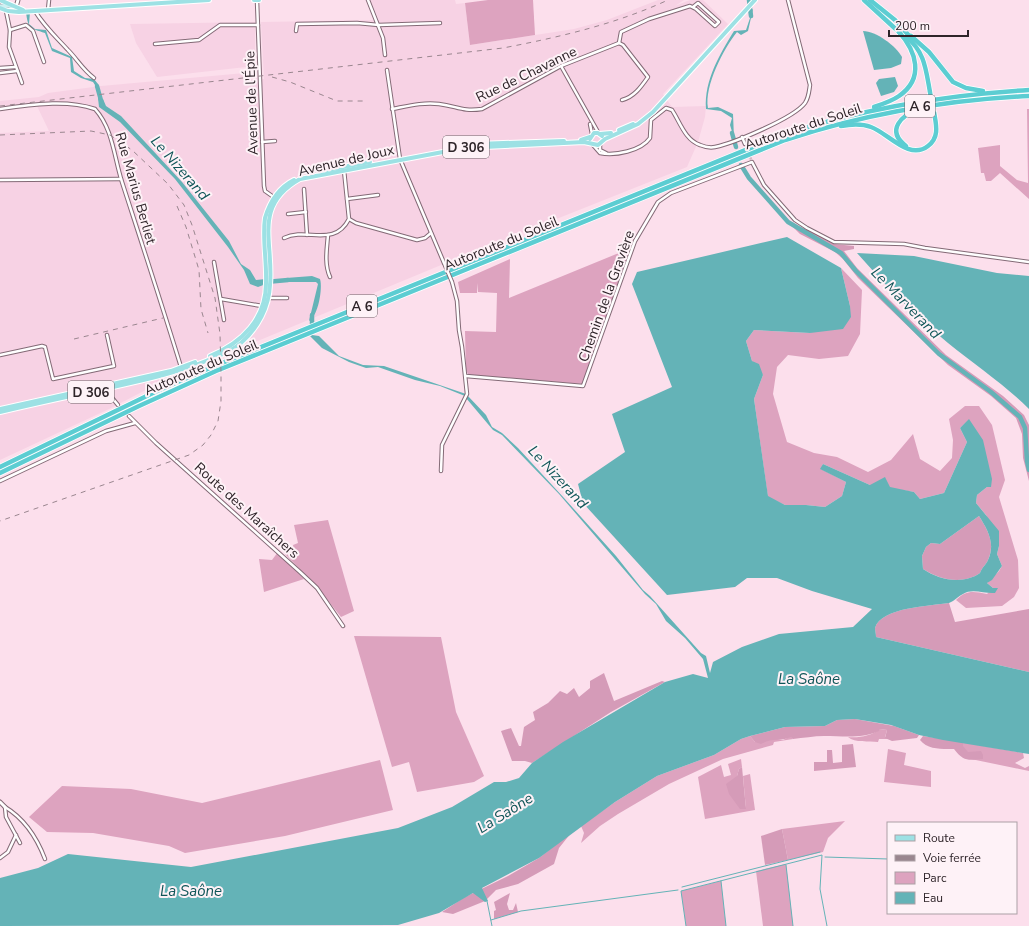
<svg xmlns="http://www.w3.org/2000/svg" width="1029" height="926" font-family="'Nunito Sans',sans-serif">
	<style>
		.built { fill: #f7d2e4 }
		.green { fill: #dda3bf }
		.forest { fill: #d59bb8 }
		.water { fill: #64b3b7; fill-rule: evenodd }
		.lines { fill: none; stroke-linecap: round; stroke-linejoin: round }
		.stream { stroke: #64b3b7; stroke-width: 1 }
		.river { stroke: #64b3b7; stroke-width: 4.5 }
		.minor-tunnel { stroke: #d3bac5; stroke-width: 2.5; stroke-dasharray: 2.5 1; stroke-linecap: butt }
		.minor-casing { stroke: #836a76; stroke-width: 4.5 }
		.tertiary-casing { stroke: #836a76; stroke-width: 5 }
		.secondary-casing { stroke: #836a76; stroke-width: 5.5 }
		.primary-casing { stroke: #fff; stroke-width: 6 }
		.motorway-casing { stroke: #fff; stroke-width: 6 }
		.minor { stroke: #fff; stroke-width: 2.5 }
		.tertiary { stroke: #fff; stroke-width: 3 }
		.secondary { stroke: #cef0f2; stroke-width: 3.5 }
		.primary { stroke: #9de1e4; stroke-width: 4 }
		.motorway { stroke: #5ccdd2; stroke-width: 4.5 }
		.rail { stroke: #9a868f; stroke-width: 1; stroke-dasharray: 5 5; stroke-linecap: butt }
		.minor-bridge-casing { stroke: #836a76; stroke-width: 4.5; stroke-linecap: butt }
		.motorway-bridge-casing { stroke: #fff; stroke-width: 6; stroke-linecap: butt }
		.minor-bridge { stroke: #fff; stroke-width: 2.5 }
		.motorway-bridge { stroke: #5ccdd2; stroke-width: 4.5 }
		.labels { text-anchor: middle; stroke-width: 4; stroke-linejoin: round; paint-order: stroke }
		.shield { fill: #fef2f7; stroke: #6c6267; stroke-width: 1 }
		.shield-label { font-size: 13px; font-weight: bold; fill: #2e2429 }
		.street-label { font-size: 14px; fill: #2e2429; stroke: #fef2f7 }
		.water-label { font-size: 15px; font-style: italic; fill: #0f5558; stroke: #fef2f7 }
	</style>
	<rect width="100%" height="100%" fill="#fcdfec"/>
	<g class="built">
		<polygon points="370,0 455,0 456,4 465,3 470,45 574,29 607,20 658,0 684,0 675,6 690,0 703,0 728,24 663,94 672,107 706,106 705,117 698,142 687,167 446,263 171,377 109,409 0,460 0,133 49,131 36,104 0,108 0,101 39,97 48,93 101,86 257,72 257,80 264,79 261,22 379,20"/>
		<polygon points="255,22 255,66 157,77 136,43 130,24"/>
	</g>
	<g class="green">
		<polygon points="488,0 533,0 535,35 470,45 465,3"/>
		<polygon points="1027,109 1029,109 1029,199 1000,173 991,181 986,181 984,173 981,173 978,148 1000,145 1000,166 1017,180 1028,183"/>
		<polygon points="631,248 583,384 469,375 466,371 465,331 496,332 497,293 478,292 477,283 477,293 460,293 458,282 510,259 509,298"/>
		<path d="M841,268L862,290L860,334L848,356L819,359L788,355L777,367L773,394L787,442L814,453L837,457L868,472L891,460L913,434L920,459L940,471L952,458L953,440L949,419L965,406H979L992,425L1005,480L999,497L1018,560L1019,588L1014,597L1002,606L966,608L956,600C966,590 973,591 987,594L993,588L987,583L999,571L1002,566L997,554L999,546L986,515L976,503L977,495L987,487L969,420L960,428L967,442L944,493L920,499L914,492L870,485L823,464L821,469L846,482L842,496L825,507L806,505H785L768,497L754,399L763,375L752,361L746,341L754,330L810,333L850,306Z"/>
		<polygon points="328,520 354,611 341,617 318,588 285,554 295,554 293,545 298,543 294,525"/>
		<polygon points="278,552 304,579 264,592 259,559 272,560"/>
		<polygon points="354,636 441,637 456,712 484,776 474,782 417,792 409,762 392,767"/>
		<path d="M880,729L887,730L885,737L888,739H879L878,742C869,741 855,743 848,737C859,738 871,736 880,729Z"/>
		<polygon points="750,736 755,742 772,738 783,740 791,736 793,739 774,742 773,745 723,759 669,784 618,814 600,826 581,843 584,833 581,826 615,802 657,776 714,755 741,739"/>
		<polygon points="955,741 1023,753 1024,758 1015,763 1025,768 1029,766 1029,771 966,758"/>
		<polygon points="888,749 906,753 904,765 931,771 931,787 884,782"/>
		<polygon points="741,759 742,767 739,769 737,776 746,809 743,776 750,774 755,810 705,819 698,777 721,765 724,777 731,775 728,764"/>
		<polygon points="380,760 393,810 285,836 185,853 169,846 93,833 47,832 29,817 62,786 131,789 202,803"/>
		<polygon points="845,821 828,838 823,852 788,860 782,829"/>
		<polygon points="786,864 793,926 763,926 756,871"/>
		<polygon points="721,881 726,926 686,926 681,891"/>
	</g>
	<g class="forest">
		<polygon points="793,227 803,228 834,244 854,246 854,249 844,251 857,268 946,355 1003,396 1024,415 1029,425 1029,481 1023,458 1022,434 1016,418 991,396 948,365 858,278 843,259 835,252 800,234"/>
		<path d="M979,516C987,529 996,543 988,560C986,565 982,567 980,573C963,585 940,580 923,569L922,556L926,547L931,543L940,544Z"/>
		<path d="M949,603L955,622L1029,609V672L876,637C876,635 875,630 875,628C881,607 931,606 949,603Z"/>
		<polygon points="604,673 614,701 662,681 665,682 611,712 532,763 525,761 512,761 501,731 511,728 519,746 521,746 524,727 535,720 533,712 548,703 560,691 567,694 574,688 579,697 590,688 590,681"/>
		<path d="M855,719L894,726L919,735L917,738L892,741L885,738L887,730L880,729L879,731C861,739 844,736 824,736C814,736 803,738 793,739L791,737C779,742 774,737 761,744L755,742L750,736L785,727L825,726L837,720Z"/>
		<path d="M923,736L963,742V746L968,752L981,751L983,755V759C968,760 964,762 954,749C942,749 928,750 920,740Z"/>
		<polygon points="853,744 856,767 814,771 814,762 827,762 827,750 832,750 833,763 842,762 842,745"/>
		<polygon points="742,767 746,809 740,809 729,794 726,784 737,776 739,769"/>
		<polygon points="782,829 788,860 765,865 761,836"/>
		<polygon points="571,833 559,848 554,864 518,884 496,890 485,901 453,914 442,912 465,897 508,876 539,858"/>
		<polygon points="510,893 507,904 509,910 513,910 516,903 518,912 494,919 494,911 496,910 494,902"/>
	</g>
	<g class="water">
		<path d="M753,9L748,31L741,35L737,32C724,48 704,86 708,108L718,107L733,114L734,138L730,125L732,118L721,111L706,109C704,80 720,54 734,31L746,30L751,15L749,12Z"/>
		<path d="M26,12H30L29,24L35,29L46,30L52,48L72,57L74,71L85,78L94,79L98,84L99,91L93,82L81,78L71,72L70,58L52,51L45,33C30,28 28,29 26,12Z"/>
		<path d="M863,31C876,31 896,46 902,57L901,64L891,68L874,70Z"/>
		<polygon points="895,77 898,86 894,92 881,96 876,83 879,79"/>
		<polygon points="98,98 103,99 106,106 121,116 182,182 229,241 241,264 250,270 256,280 266,279 266,284 258,287 250,284 244,270 228,247 175,179 120,122 99,107"/>
		<path d="M787,237L841,268L850,306L851,317L843,329L810,333L754,330L746,341L752,361L759,364L763,375L754,399L768,496L785,505H806L825,507L842,496L846,482L820,469L823,464L870,485L885,477L890,487L914,492L920,499L944,493L967,442L960,428L969,419L983,440L992,479L991,487H987L977,495L976,503L999,531V546L997,554L1002,566L992,580L987,583L993,588H998L995,593C985,594 972,588 963,594C958,596 955,601 949,603C931,606 881,607 875,628C875,630 876,634 876,637L1029,672V754L943,740L919,735L891,725L855,719L837,720L825,726L785,727L750,736L741,739L714,755L657,776L615,802L539,858L482,888L488,901L485,902L473,893L439,913L398,925L0,926V878L38,868L68,854L191,867L398,828L452,807L494,782H506L519,778L532,763L563,742L665,682L693,674L708,678L703,659L685,638L666,621L656,604L645,594L559,494L502,435L493,430L466,398L467,395L486,415L492,427L502,433L518,448L564,498L616,556L643,590L650,596L701,653L706,656L710,673L713,662L742,647L779,634L853,627L872,609L812,591L777,578H747L735,587L667,595L583,503L578,484L625,452L612,414L672,387L632,284L637,272ZM979,516C987,529 996,543 988,560C986,565 982,567 980,573C963,585 939,580 923,569L922,556L926,547L931,543L940,544Z"/>
		<path d="M857,253L914,256L997,273L1029,276V409C1004,384 975,365 948,343C915,316 886,286 857,253Z"/>
		<path d="M312,276L320,279C323,288 318,317 309,321L318,284L316,282H283V280L286,278Z"/>
		<polygon points="312,335 319,336 339,356 363,365 384,366 466,394 465,396 440,386 415,380 378,367 366,368 349,362 322,348 310,336"/>
	</g>
	<g class="lines">
		<g class="stream">
			<polyline points="825,857 888,859"/>
			<polyline points="786,865 793,926"/>
			<polyline points="721,881 726,926"/>
			<polyline points="682,887 820,852"/>
			<polyline points="487,901 492,926"/>
			<polyline points="491,920 521,911 678,890"/>
			<polyline points="686,926 681,891 822,855 820,889 827,926"/>
		</g>
		<g class="river">
			<polyline points="749,0 751,16"/>
			<polyline points="97,86 102,104"/>
			<polyline points="732,133 736,147"/>
			<polyline points="741,165 749,178 788,222 841,253 856,271 939,354 991,392 1020,417 1025,428 1027,461 1029,470"/>
			<polyline points="266,282 288,280"/>
			<polyline points="312,315 312,324"/>
		</g>
		<polyline class="minor-tunnel" points="749,154 752,162"/>
		<g class="minor-casing">
			<g id="minor">
				<polyline points="368,0 383,38 385,55"/>
				<polyline points="257,1 264,186 265,191 275,198"/>
				<polyline points="48,10 49,0"/>
				<polyline points="6,11 10,30 26,25 33,31 44,62"/>
				<path d="M35,11C44,26 56,37 68,50C77,59 83,70 94,78"/>
				<polyline points="10,30 9,47 22,83"/>
				<polyline points="296,31 297,24 357,23 379,25 440,23"/>
				<polyline points="619,43 621,32 649,19 690,6 696,9 715,26 719,22 698,3 693,7"/>
				<path d="M619,43L623,45L648,77C641,87 634,97 622,100"/>
				<polyline points="155,44 199,40 220,25 258,25"/>
				<polyline points="561,66 598,132"/>
				<polyline points="0,68 15,67"/>
				<polyline points="387,70 400,159 444,263"/>
				<polyline points="0,73 17,71"/>
				<path d="M0,109C31,105 65,99 95,109C113,129 114,157 122,182C142,244 162,305 181,367"/>
				<path d="M392,109C408,106 423,102 439,104C457,106 462,112 482,109L561,66L619,43"/>
				<polyline points="590,124 592,134"/>
				<polyline points="742,137 745,144"/>
				<polyline points="262,142 275,141"/>
				<polyline points="600,144 600,150 606,153"/>
				<path d="M593,145L600,153C615,156 641,151 650,138L651,120L666,108L672,110C680,122 685,140 700,145C705,147 710,148 715,147C734,143 794,118 805,103C809,97 809,91 810,85L788,0"/>
				<polyline points="0,180 121,179"/>
				<polyline points="304,189 307,235"/>
				<polyline points="347,199 378,195"/>
				<polyline points="288,214 306,212"/>
				<polyline points="349,219 356,223 417,240 425,238 431,233"/>
				<path d="M328,235C327,248 324,264 330,277"/>
				<path d="M284,238C307,227 334,248 349,219L344,170"/>
				<polyline points="214,262 224,320"/>
				<polyline points="267,298 287,298"/>
				<polyline points="221,299 262,306"/>
				<polyline points="0,355 42,346 45,347 53,379 114,366 107,335"/>
				<polyline points="466,376 583,386 635,241 658,202 671,193 752,162 764,185 795,220 807,228 834,242 904,244 925,248 1029,262"/>
				<polyline points="104,388 118,405"/>
				<polyline points="129,416 156,443 300,572 317,588 343,626"/>
				<polyline points="441,471 442,445 467,394 462,347 459,330 457,301 452,282"/>
				<polyline points="0,481 106,431 135,423"/>
				<path d="M5,807C25,819 37,838 45,859"/>
				<polyline points="5,807 6,817 20,843"/>
				<polyline points="0,858 8,852 16,835"/>
			</g>
		</g>
		<g class="tertiary-casing">
			<g id="tertiary">
				<polyline points="8,10 16,7 18,0"/>
				<polyline points="0,802 5,807"/>
			</g>
		</g>
		<g class="secondary-casing">
			<polyline id="secondary" points="0,6 12,6"/>
		</g>
		<g class="primary-casing">
			<g id="primary">
				<polyline points="0,0 23,10"/>
				<polyline points="254,0 259,0"/>
				<polyline points="0,8 8,11 19,12 209,0"/>
				<polyline points="619,130 633,124"/>
				<polyline points="600,134 611,133"/>
				<polyline points="590,139 594,133 598,133 602,136"/>
				<polyline points="581,140 590,137"/>
				<polyline points="477,144 564,141"/>
				<polyline points="327,170 370,162"/>
				<path d="M210,356C242,343 266,319 266,283C267,261 262,239 265,218C270,201 278,188 294,180"/>
				<polyline points="0,409 171,371 195,362"/>
				<path d="M0,412C38,403 75,395 113,387C145,380 176,373 206,361C218,356 231,352 241,343C258,328 269,307 270,285C274,242 252,206 300,179L464,148L584,142L598,145L605,139L638,124L653,112L755,0"/>
			</g>
		</g>
		<g class="motorway-casing">
			<g id="motorway">
				<polyline points="864,0 900,33"/>
				<polyline points="870,0 895,20 912,39"/>
				<polyline points="911,36 929,52 953,82 966,88 983,91"/>
				<path d="M906,37C925,51 926,71 930,92"/>
				<path d="M874,107C883,104 892,101 899,96C925,78 916,51 899,32"/>
				<path d="M841,126C851,124 861,123 871,127C888,133 909,161 928,146C940,137 936,124 934,112"/>
				<path d="M906,146C885,130 902,115 919,109"/>
				<path d="M0,467L155,392L212,367L785,134C865,108 945,95 1029,90"/>
				<path d="M0,473L139,406L216,371L785,140C865,114 945,100 1029,96"/>
			</g>
		</g>
		<use href="#minor" class="minor"/>
		<use href="#tertiary" class="tertiary"/>
		<use href="#secondary" class="secondary"/>
		<use href="#primary" class="primary"/>
		<use href="#motorway" class="motorway"/>
		<g class="rail">
			<polyline points="272,77 290,82 337,101 366,101"/>
			<path d="M0,106L503,48C560,37 616,24 668,0"/>
			<polyline points="0,135 91,131 110,135 132,150 168,184 184,205 192,225 215,298 220,334 221,374 221,401 218,421 211,435 203,445 189,455 0,521"/>
			<polyline points="177,206 186,227 199,270 201,309 208,333"/>
			<polyline points="74,339 163,318"/>
		</g>
		<g class="minor-bridge-casing">
			<polyline id="minor-bridge" points="444,263 452,282"/>
		</g>
		<g class="motorway-bridge-casing">
			<polyline id="motorway-bridge" points="930,92 933,112"/>
		</g>
		<use href="#minor-bridge" class="minor-bridge"/>
		<use href="#motorway-bridge" class="motorway-bridge"/>
	</g>
	<g class="labels">
		<g class="shield">
			<rect x="905" y="95" width="30" height="22" rx="3"/>
			<rect x="443" y="136" width="46" height="22" rx="3"/>
			<rect x="347" y="295" width="30" height="22" rx="3"/>
			<rect x="68" y="381" width="46" height="22" rx="3"/>
		</g>
		<g class="shield-label">
			<text x="920" y="111">A 6</text>
			<text x="466" y="152">D 306</text>
			<text x="362" y="311">A 6</text>
			<text x="91" y="397">D 306</text>
		</g>
		<g class="street-label">
			<text transform="translate(526 74) rotate(-26)" y="5">Rue de Chavanne</text>
			<text transform="translate(251 103) rotate(-92)" y="5">Avenue de l'Épie</text>
			<text transform="translate(803 126) rotate(-18)" y="5">Autoroute du Soleil</text>
			<text transform="translate(346 160) rotate(-13)" y="5">Avenue de Joux</text>
			<text transform="translate(136 188) rotate(74)" y="5">Rue Marius Berliet</text>
			<text transform="translate(501 243) rotate(-22)" y="5">Autoroute du Soleil</text>
			<text transform="translate(606 296) rotate(-70)" y="5">Chemin de la Gravière</text>
			<text transform="translate(201 367) rotate(-23)" y="5">Autoroute du Soleil</text>
			<text transform="translate(247 510) rotate(42)" y="5">Route des Maraîchers</text>
		</g>
		<g class="water-label">
			<text transform="translate(180 168) rotate(49)" y="5">Le Nizerand</text>
			<text transform="translate(906 303) rotate(46)" y="5">Le Marverand</text>
			<text transform="translate(558 477) rotate(47)" y="5">Le Nizerand</text>
			<text x="809" y="684">La Saône</text>
			<text transform="translate(505 813) rotate(-32)" y="5">La Saône</text>
			<text x="191" y="896">La Saône</text>
		</g>
	</g>
	<rect x="887" y="822" width="130" height="92" fill="#fef2f7" stroke="#aba0a5"/>
	<rect x="895" y="835" width="20" height="6" fill="#9de1e4" stroke="#aba0a5"/>
	<text x="923" y="842" font-size="12" fill="#2e2429">Route</text>
	<rect x="895" y="855" width="20" height="6" fill="#9a868f" stroke="#aba0a5"/>
	<text x="923" y="862" font-size="12" fill="#2e2429">Voie ferrée</text>
	<rect x="895" y="872" width="20" height="12" fill="#dda3bf" stroke="#aba0a5"/>
	<text x="923" y="882" font-size="12" fill="#2e2429">Parc</text>
	<rect x="895" y="892" width="20" height="12" fill="#64b3b7" stroke="#aba0a5"/>
	<text x="923" y="902" font-size="12" fill="#2e2429">Eau</text>
	<path d="M889 30v6h79v-6" fill="none" stroke="#2e2429" stroke-width="2"/>
	<text x="895" y="30" font-size="12" fill="#2e2429" stroke="#fef2f7" stroke-width="3" paint-order="stroke">200 m</text>
</svg>
